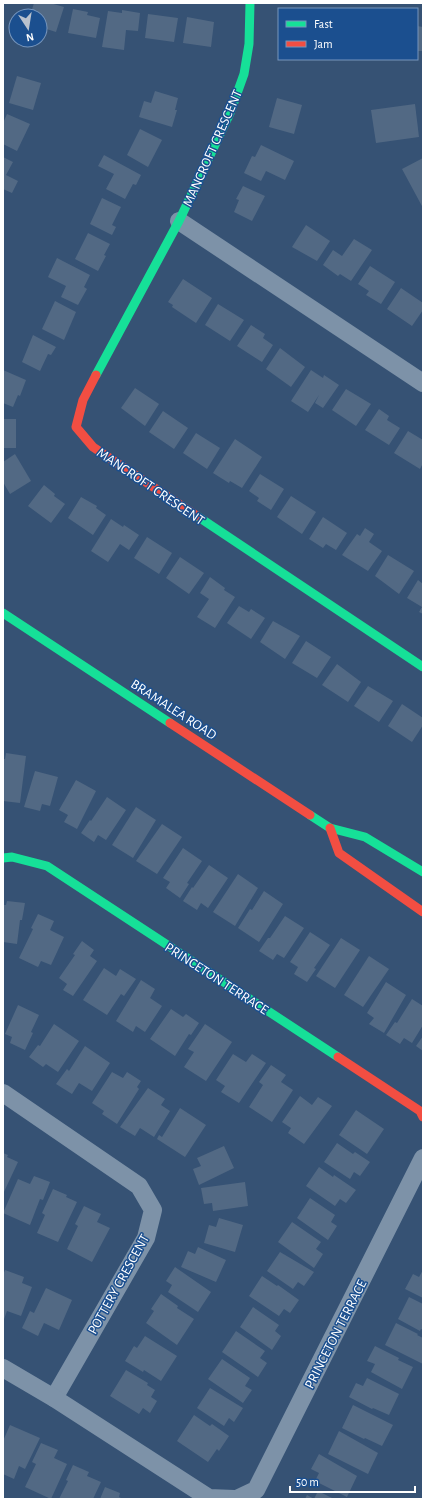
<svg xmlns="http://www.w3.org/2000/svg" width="426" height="1502" font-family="'Alegreya Sans',sans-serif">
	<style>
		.building { fill: #526984 }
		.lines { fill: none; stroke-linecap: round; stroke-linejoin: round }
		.street { stroke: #7d92a8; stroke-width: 18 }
		.fast { stroke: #16e098; stroke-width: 9 }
		.jam { stroke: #f24e42; stroke-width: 9 }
		.labels { text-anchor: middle; stroke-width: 3; stroke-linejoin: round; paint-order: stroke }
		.street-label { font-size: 14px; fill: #fff; stroke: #1b4f8f }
	</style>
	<rect width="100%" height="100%" fill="#365274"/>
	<g class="building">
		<polygon points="34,3 50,3 64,7 56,32 40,27 40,16 30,16"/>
		<polygon points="73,9 88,12 87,15 100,18 96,38 68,33"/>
		<polygon points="122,10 140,13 138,31 126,30 124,50 102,47 108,11 122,13"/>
		<polygon points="148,14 178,18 174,42 145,38"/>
		<polygon points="187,17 214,22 211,47 183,43"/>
		<polygon points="417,26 423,27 423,51 417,51"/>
		<polygon points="17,76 41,83 33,110 9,103"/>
		<polygon points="155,91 178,98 175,110 177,110 172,127 139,117 144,101 151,103"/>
		<polygon points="277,98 302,105 294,134 269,127"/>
		<polygon points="415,104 419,137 376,143 371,110"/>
		<polygon points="7,114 30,124 17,151 3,144 3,123"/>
		<polygon points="140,129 162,140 148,167 127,155"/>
		<polygon points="261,145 294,161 285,180 266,171 261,181 244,173 252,156 255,157"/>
		<polygon points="104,155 141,175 136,185 133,184 125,199 106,189 114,174 98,166"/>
		<polygon points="3,157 13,162 6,175 18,181 12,193 3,189"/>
		<polygon points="423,158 423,208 402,169"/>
		<polygon points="243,186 265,196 252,221 234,212 239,200 236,199"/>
		<polygon points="102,198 121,207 112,225 116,227 112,235 90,224"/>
		<polygon points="306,225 330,241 317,261 292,247"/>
		<polygon points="88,233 110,244 104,255 106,256 98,271 75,259"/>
		<polygon points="354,239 372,250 351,281 340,274 338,276 323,265 333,250 342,256"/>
		<polygon points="57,258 90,275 84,287 87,289 78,305 61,297 66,286 48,277"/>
		<polygon points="370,266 395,282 381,304 366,295 369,291 358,284"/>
		<polygon points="183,279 212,298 196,323 172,307 173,305 168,302"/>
		<polygon points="401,288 423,303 423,310 412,326 387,309"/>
		<polygon points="55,301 76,312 64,340 42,329"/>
		<polygon points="218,304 244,320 230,341 205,325"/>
		<polygon points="251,325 265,334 263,338 273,345 262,362 237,346"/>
		<polygon points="33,335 56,347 51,355 48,354 40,371 22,362"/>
		<polygon points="280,348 305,367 291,387 266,369"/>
		<polygon points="3,370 26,380 20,396 18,395 13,407 3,403"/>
		<polygon points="311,370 323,378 324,375 339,385 323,408 315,403 319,395 308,412 291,401"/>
		<polygon points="135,388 159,404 145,426 121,408"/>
		<polygon points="346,389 371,404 356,426 332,410"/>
		<polygon points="379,409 389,416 387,420 400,428 389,445 365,430"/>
		<polygon points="163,411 188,428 174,449 149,432"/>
		<rect x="3" y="419" width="13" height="29"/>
		<polygon points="408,431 423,440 422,442 423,443 423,463 420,469 394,453"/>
		<polygon points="196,433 220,448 207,469 183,453"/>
		<polygon points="235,439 262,457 242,488 230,481 229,483 213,473"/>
		<polygon points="15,454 31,481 10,494 3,482 3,462"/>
		<polygon points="260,474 284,489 271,510 257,501 259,498 249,491"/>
		<polygon points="44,485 55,494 54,496 65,504 51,523 28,506"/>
		<polygon points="291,496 316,512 302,534 277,517"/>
		<polygon points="81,497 97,506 96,508 106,515 93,535 68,518"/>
		<polygon points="323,517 347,533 336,550 326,544 323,548 309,539"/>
		<polygon points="111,519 123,527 124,525 139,535 129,550 120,544 108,562 91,551"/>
		<polygon points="365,528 374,534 369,542 382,551 368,571 342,555 357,534 360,536"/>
		<polygon points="147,537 172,553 159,574 134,558"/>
		<polygon points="388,555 414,571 399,594 375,576"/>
		<polygon points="180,557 204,573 189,594 166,578"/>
		<polygon points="210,577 225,588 224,590 235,597 215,628 197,617 209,599 200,593"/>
		<polygon points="418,580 423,584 423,614 419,612 422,607 407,598"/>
		<polygon points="239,606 249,612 251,609 265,618 251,639 227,623"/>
		<polygon points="273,621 300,636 285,659 260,642"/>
		<polygon points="306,641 331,657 317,678 292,663"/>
		<polygon points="337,664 361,682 348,702 322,685"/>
		<polygon points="368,686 393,701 379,722 354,706"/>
		<polygon points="402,704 423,718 423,725 412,742 388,726"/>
		<polygon points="6,753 26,756 20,803 3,801 3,759 5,759"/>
		<polygon points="35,771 58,777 50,806 42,804 40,811 24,807"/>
		<polygon points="76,780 96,791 77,829 64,822 68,815 59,810"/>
		<polygon points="107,797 126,810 106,840 98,835 94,842 81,833 90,820 91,821"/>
		<polygon points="136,807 156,820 133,858 112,845"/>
		<polygon points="162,824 182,837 157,874 136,861"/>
		<polygon points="183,848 202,861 187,883 189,884 180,898 166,888 170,882 163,878"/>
		<polygon points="209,865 228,878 208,908 201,903 197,910 183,901 192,887 193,888"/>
		<polygon points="238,874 258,888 235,926 213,912"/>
		<polygon points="264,891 283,904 259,942 238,928 250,909 252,910"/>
		<polygon points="7,901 25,903 22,920 20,920 17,944 3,942 3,905 6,905"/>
		<polygon points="38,914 54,921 50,930 64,937 51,965 41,961 38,967 19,958 33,929 31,928"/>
		<polygon points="285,916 304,928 284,958 277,954 273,960 259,951 268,938 270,938"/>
		<polygon points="310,932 330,945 314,968 316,969 307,982 294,974 298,967 290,962"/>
		<polygon points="341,938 360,950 335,988 316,976"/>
		<polygon points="82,941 94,950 90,956 97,961 73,996 63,990 67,984 59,978 75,955 73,954"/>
		<polygon points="369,956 389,969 363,1007 344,995"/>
		<polygon points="104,968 116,976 120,969 136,979 124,996 121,994 107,1015 83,1000"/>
		<polygon points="141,980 155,989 150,998 162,1006 145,1032 136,1026 133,1032 116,1021"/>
		<polygon points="386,982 406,995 384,1033 369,1024 374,1018 367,1013"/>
		<polygon points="412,999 423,1006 423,1025 412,1043 404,1038 400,1044 386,1035 395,1022 397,1023"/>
		<polygon points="18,1005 39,1015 31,1032 33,1033 25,1050 10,1043 12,1037 5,1034"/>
		<polygon points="171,1009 183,1017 186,1014 199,1023 191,1035 189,1034 175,1056 150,1039"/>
		<polygon points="54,1024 79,1041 58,1072 46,1064 43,1067 29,1057 38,1045 40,1046"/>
		<polygon points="205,1024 232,1042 206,1081 184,1067 194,1052 188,1049"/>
		<polygon points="423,1036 423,1051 416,1046"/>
		<polygon points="85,1046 110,1063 92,1091 79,1083 72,1094 56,1084 67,1069 69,1071"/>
		<polygon points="233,1054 246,1062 252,1054 266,1063 239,1103 221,1092 225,1086 216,1080"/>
		<polygon points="271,1065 286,1075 281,1082 293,1090 272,1122 249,1107 263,1085 259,1082"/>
		<polygon points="112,1072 123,1078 127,1072 141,1081 137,1087 139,1089 117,1124 102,1114 104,1111 92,1103"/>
		<polygon points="148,1088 165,1099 161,1105 170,1111 154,1137 140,1128 135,1136 120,1127"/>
		<polygon points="300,1096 312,1105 318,1097 332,1106 304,1144 288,1133 291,1128 282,1122"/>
		<polygon points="180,1108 206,1125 185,1157 157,1139 159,1135 162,1137"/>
		<polygon points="356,1110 384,1129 367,1154 339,1135"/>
		<polygon points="337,1143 353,1154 355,1152 370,1162 360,1176 354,1172 350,1179 324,1162"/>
		<polygon points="224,1146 234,1168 199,1185 193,1169 201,1166 197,1158"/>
		<polygon points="3,1153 8,1155 7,1157 18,1162 3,1194"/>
		<polygon points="319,1167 333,1177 334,1175 356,1190 346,1203 340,1199 335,1206 306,1186"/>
		<polygon points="34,1176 50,1182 43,1200 40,1199 30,1225 3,1213 18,1179 30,1184"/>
		<polygon points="245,1182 248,1206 213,1211 212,1203 204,1204 201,1188"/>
		<polygon points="53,1189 67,1195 66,1197 77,1202 58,1242 37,1233 45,1215 42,1213"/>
		<polygon points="310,1198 335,1215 331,1222 337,1226 328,1240 297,1218"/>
		<polygon points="84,1206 101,1214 97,1222 110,1228 92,1262 67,1249 78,1226 75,1224"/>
		<polygon points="219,1218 243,1225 235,1252 204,1243 209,1225 216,1227"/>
		<polygon points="292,1222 321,1242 316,1249 323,1254 314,1268 278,1242"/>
		<polygon points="198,1247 226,1260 216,1282 181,1267 188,1251 195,1254"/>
		<polygon points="280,1252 314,1272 304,1286 298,1282 293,1289 267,1271"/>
		<polygon points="175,1267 211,1292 198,1312 168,1292 172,1285 166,1281"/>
		<polygon points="5,1270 24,1277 22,1283 32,1287 21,1316 7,1311 3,1322 3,1275"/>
		<polygon points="423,1270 423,1298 405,1289 413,1274 419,1277"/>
		<polygon points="262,1276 277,1286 278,1285 299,1300 290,1313 284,1309 279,1316 249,1296"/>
		<polygon points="46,1288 72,1300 59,1330 44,1323 38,1336 22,1328 30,1311 34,1313"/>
		<polygon points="161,1294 178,1306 177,1308 194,1319 177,1345 146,1323 154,1311 151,1309"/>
		<polygon points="409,1297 423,1304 423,1330 421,1329 420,1331 398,1319"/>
		<polygon points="253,1307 279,1325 275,1331 281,1336 272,1350 240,1327"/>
		<polygon points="396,1323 418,1334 417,1335 423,1338 423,1364 385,1345"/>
		<polygon points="236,1331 265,1351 260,1358 267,1363 258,1377 222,1352"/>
		<polygon points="145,1336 177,1356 161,1381 144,1370 143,1372 125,1361 134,1346 137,1348"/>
		<polygon points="375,1346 399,1358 398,1360 413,1367 402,1389 371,1372 375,1364 367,1361"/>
		<polygon points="222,1359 250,1378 245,1386 252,1390 243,1403 208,1379"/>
		<polygon points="126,1370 148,1383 147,1385 155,1390 151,1397 157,1401 150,1413 143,1408 139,1414 110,1396"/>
		<polygon points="367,1378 399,1394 389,1415 373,1408 372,1409 349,1397 356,1383 363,1386"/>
		<polygon points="210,1388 243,1408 234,1422 229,1418 224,1426 197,1408"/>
		<polygon points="353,1405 393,1425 382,1446 365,1438 364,1439 342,1428"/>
		<polygon points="194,1415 210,1426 212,1424 229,1436 219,1451 217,1449 208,1462 177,1441"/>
		<polygon points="10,1425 40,1438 25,1469 19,1466 14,1479 3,1474 3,1441"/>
		<polygon points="339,1431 378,1453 368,1474 328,1454"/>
		<polygon points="41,1443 58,1450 54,1458 67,1464 51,1499 25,1487 36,1464 32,1462"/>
		<polygon points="319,1454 357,1476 347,1497 315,1481 319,1473 311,1469"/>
		<polygon points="73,1465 89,1472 87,1476 101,1482 93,1499 59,1499 68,1481 66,1480"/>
		<polygon points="105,1487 120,1493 119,1497 123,1499 100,1499"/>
		<polygon points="318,1491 334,1499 305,1499 307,1495 314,1499"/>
	</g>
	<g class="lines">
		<g class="street">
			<polyline points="179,221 423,383"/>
			<polyline points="3,1093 139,1186 153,1210 146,1238 54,1398"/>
			<polyline points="3,1368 54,1398 209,1498 234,1499"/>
			<polyline points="237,1499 256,1490 423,1158"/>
		</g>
		<g class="fast">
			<polyline points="96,375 179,221 230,113 244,74 249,44 250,3"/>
			<polyline points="197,516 423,667"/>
			<polyline points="3,613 170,723"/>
			<polyline points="310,815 330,828 365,837 423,872"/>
			<polyline points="3,858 12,857 47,866 338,1057"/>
		</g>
		<g class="jam">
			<polyline points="96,375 83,400 76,427 93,447 197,516"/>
			<polyline points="170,723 310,815"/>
			<polyline points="330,828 339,853 423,912"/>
			<polyline points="338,1057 420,1111 423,1117"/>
		</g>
	</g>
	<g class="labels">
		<g class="street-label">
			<text transform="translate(212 148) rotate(-66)" y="5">MANCROFT CRESCENT</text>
			<text transform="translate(151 486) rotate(34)" y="5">MANCROFT CRESCENT</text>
			<text transform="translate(174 709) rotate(33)" y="5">BRAMALEA ROAD</text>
			<text transform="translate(217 978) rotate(33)" y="5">PRINCETON TERRACE</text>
			<text transform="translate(118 1284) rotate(-61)" y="5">POTTERY CRESCENT</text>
			<text transform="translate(335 1334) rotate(-63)" y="5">PRINCETON TERRACE</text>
		</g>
	</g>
	<rect width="426" height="1502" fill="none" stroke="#ffffff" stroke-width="8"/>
	<rect x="278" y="8" width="140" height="52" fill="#1b4f8f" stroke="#7695bc"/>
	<rect x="286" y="21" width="20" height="6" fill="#16e098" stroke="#7695bc"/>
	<text x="314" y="28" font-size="12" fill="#ffffff">Fast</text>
	<rect x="286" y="41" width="20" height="6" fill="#f24e42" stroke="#7695bc"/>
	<text x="314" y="48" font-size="12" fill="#ffffff">Jam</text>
	<g transform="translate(28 28) rotate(168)"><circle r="19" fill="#1b4f8f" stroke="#7695bc"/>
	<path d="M0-3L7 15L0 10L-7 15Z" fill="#b9c2ce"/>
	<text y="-6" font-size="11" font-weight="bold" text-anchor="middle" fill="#ffffff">N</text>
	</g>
	<path d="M290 1486v6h125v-6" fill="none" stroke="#ffffff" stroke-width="2"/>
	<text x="296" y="1486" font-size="12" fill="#ffffff" stroke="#1b4f8f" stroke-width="3" paint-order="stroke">50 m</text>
</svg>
